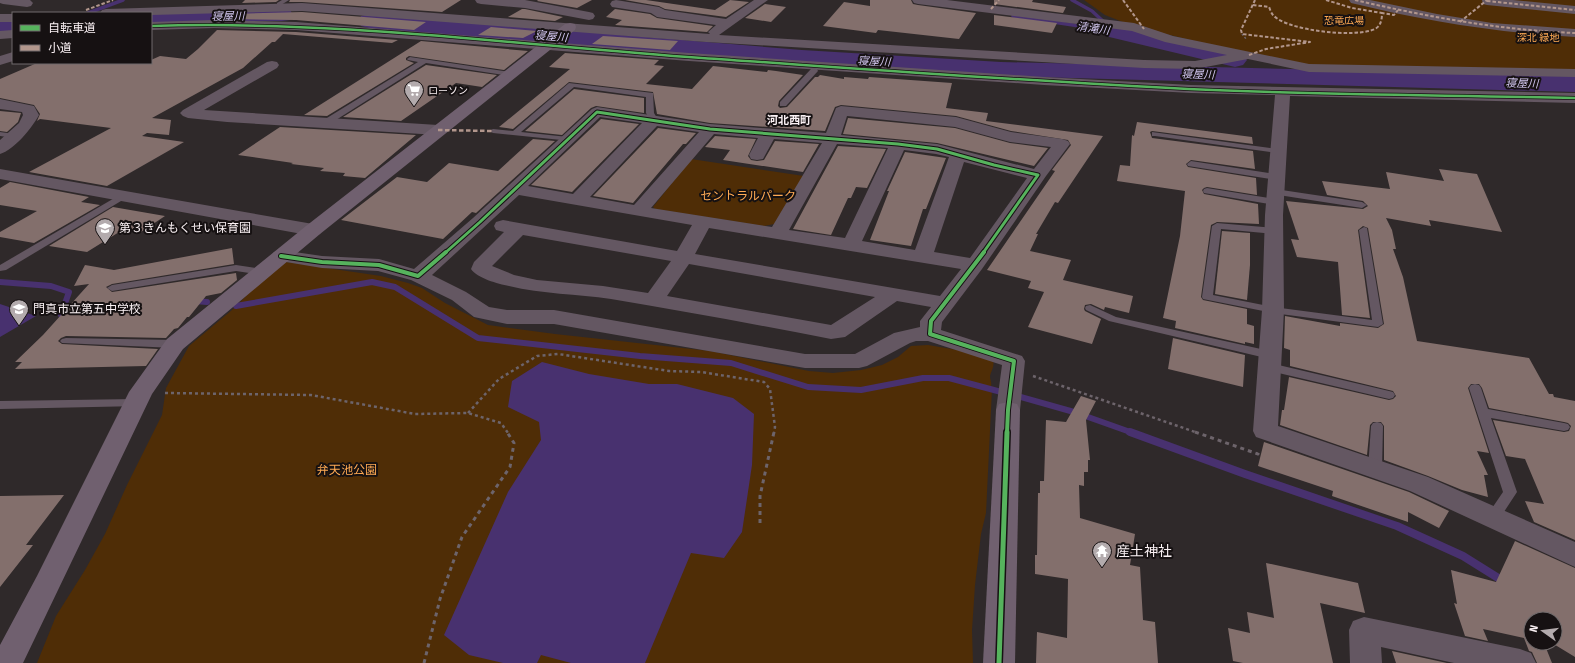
<svg xmlns="http://www.w3.org/2000/svg" width="1575" height="663" font-family="'Fira Sans Condensed','Noto Sans JP',sans-serif">
	<style>
		.green { fill: #4f2d06 }
		.water { fill: #48316f }
		.lines { fill: none; stroke-linecap: round; stroke-linejoin: round }
		.stream-far2 { stroke: #48316f; stroke-width: 3.5 }
		.stream-far1 { stroke: #48316f; stroke-width: 6 }
		.stream { stroke: #48316f; stroke-width: 8 }
		.river { fill: #48316f; fill-rule: evenodd }
		.building { fill: #836f6c }
		.path-far2 { stroke: #6d646b; stroke-width: 1.5; stroke-dasharray: 2 2; stroke-linecap: butt }
		.path-far1 { stroke: #6d646b; stroke-width: 2.5; stroke-dasharray: 3 3; stroke-linecap: butt }
		.path { stroke: #6d646b; stroke-width: 3; stroke-dasharray: 4 4; stroke-linecap: butt }
		.lane { fill: #645762; fill-rule: evenodd }
		.street { fill: #645762; fill-rule: evenodd }
		.secondary { fill: #70606f; fill-rule: evenodd }
		.quiet-far1 { stroke: #b2968c; stroke-width: 2; stroke-dasharray: 3.5 2; stroke-linecap: butt }
		.quiet { stroke: #b2968c; stroke-width: 2.5; stroke-dasharray: 4.5 2.5; stroke-linecap: butt }
		.cycleway-far3-casing { stroke: #161112; stroke-width: 4 }
		.cycleway-far2-casing { stroke: #161112; stroke-width: 5 }
		.cycleway-far1-casing { stroke: #161112; stroke-width: 6 }
		.cycleway-casing { stroke: #161112; stroke-width: 8 }
		.cycleway-far3 { stroke: #56b35d; stroke-width: 2.5 }
		.cycleway-far2 { stroke: #56b35d; stroke-width: 3 }
		.cycleway-far1 { stroke: #56b35d; stroke-width: 4 }
		.cycleway { stroke: #56b35d; stroke-width: 5 }
		.labels { text-anchor: middle; stroke-width: 4; stroke-linejoin: round; paint-order: stroke }
		.far-park-label { font-size: 10px; fill: #ffaa53; stroke: #161112 }
		.far-poi-label { font-size: 10px; fill: #faf1f4; stroke: #161112; text-anchor: start }
		.far-water-label { font-size: 11px; font-style: italic; fill: #d2c7f0; stroke: #161112 }
		.far-neighbourhood-label { font-size: 11px; font-weight: bold; fill: #faf1f4; stroke: #161112 }
		.park-label { font-size: 12px; fill: #ffaa53; stroke: #161112 }
		.poi-label { font-size: 12px; fill: #faf1f4; stroke: #161112; text-anchor: start }
		.near-poi-label { font-size: 14px; fill: #faf1f4; stroke: #161112; text-anchor: start }
	</style>
	<rect width="100%" height="100%" fill="#2f292a"/>
	<g class="green">
		<polygon points="1084,0 1575,0 1575,75 1314,66 1207,44 1133,26 1105,15"/>
		<polygon points="691,159 804,176 774,224 764,226 655,209 653,207"/>
		<path d="M286,262L381,276L408,283L422,288L445,303L488,325L555,334L710,351L809,371L833,373L861,370L882,365L898,357L911,346L928,345L969,352L993,360C995,366 991,371 990,376C990,380 992,382 991,386L1065,410L992,389L986,513L981,534L975,585L972,630L973,663H37L56,616L85,570L105,534L127,485L162,415L166,388L189,346L232,310L256,286Z"/>
	</g>
	<g class="water">
		<polygon points="0,304 36,316 0,337"/>
		<polygon points="542,362 589,374 649,384 677,384 733,398 754,414 752,465 742,532 724,558 691,553 645,663 571,663 541,655 537,663 503,663 469,655 444,635 508,492 541,440 539,422 508,407 512,381"/>
	</g>
	<g class="lines">
		<g class="stream-far2">
			<polyline points="1072,0 1092,11 1106,24"/>
			<polyline points="88,13 123,0"/>
			<polyline points="1013,16 1113,31"/>
		</g>
		<g class="stream-far1">
			<polyline points="0,282 51,286 69,292 61,315 69,314"/>
			<polyline points="195,301 207,302"/>
			<polyline points="236,306 372,282 395,287 478,338 640,356 731,363 808,387 861,390 923,378 949,378 1005,393"/>
			<polyline points="1014,395 1074,412 1133,433"/>
		</g>
		<polyline class="stream" points="1130,432 1245,474 1397,526 1463,556 1503,581"/>
		<g class="river">
			<polygon points="224,9 282,9 290,10 293,15 290,20 282,21 224,21 151,26 151,13 149,13"/>
			<polygon points="369,14 802,50 1001,62 1575,76 1575,92 1001,76 802,64 369,28 361,26 358,21 361,16"/>
			<polygon points="13,20 13,34 0,35 0,21"/>
			<polygon points="1113,24 1243,55 1247,60 1243,65 1235,67 1105,36 1102,31 1105,26"/>
		</g>
	</g>
	<g class="building">
		<polygon points="245,0 279,0 276,2 242,3"/>
		<polygon points="290,0 461,0 442,12 302,2 289,2"/>
		<polygon points="538,0 592,0 577,8 537,1"/>
		<polygon points="625,0 646,0 715,10 730,0 749,2 726,17 665,9 659,6"/>
		<polygon points="870,0 911,0 913,4 918,5 976,13 959,39 878,30 876,33 823,26 844,2 870,6"/>
		<polygon points="994,0 1033,0 1032,2 1066,7 1063,13 994,4"/>
		<polygon points="765,4 786,7 771,22 745,18"/>
		<polygon points="522,9 525,9 563,17 555,21 508,17"/>
		<polygon points="615,9 650,14 657,18 713,26 707,32 615,25 622,20 606,17"/>
		<polygon points="302,12 426,22 414,30 296,20 227,19 231,14"/>
		<polygon points="994,15 1057,23 1052,33 994,25"/>
		<polygon points="491,27 537,31 523,38 478,35"/>
		<polygon points="217,30 296,32 398,40 392,43 283,34 275,42 272,42 243,68 152,118 171,120 169,135 147,133 142,136 184,142 107,186 29,172 111,128 40,119 37,121 40,114 34,105 0,98 0,79 37,63 151,63 151,60 160,56 186,59 198,49"/>
		<polygon points="603,36 678,41 670,50 592,44"/>
		<polygon points="421,41 528,51 504,70 409,56 406,58 406,60 414,63 327,116 304,115"/>
		<polygon points="565,53 659,60 654,65 664,66 646,84 692,89 713,66 767,72 768,70 776,71 803,75 779,101 778,106 780,108 787,107 815,77 818,77 820,75 844,79 844,77 868,79 869,77 952,83 946,108 988,113 986,121 1103,136 1058,203 1055,202 1036,234 1038,234 1030,251 1071,260 1063,280 1133,296 1129,313 1105,307 1104,310 1091,304 1085,305 1084,309 1085,311 1101,319 1092,344 1028,327 1044,292 1028,288 1031,281 987,270 1055,171 1052,170 1071,145 1068,140 1011,131 956,116 841,105 835,107 825,131 710,123 657,114 653,92 569,82 513,129 499,127 570,69 549,67"/>
		<polygon points="426,65 497,75 482,87 456,83 401,121 343,117"/>
		<polygon points="574,89 644,98 644,113 596,106 591,108 562,135 525,131"/>
		<polygon points="0,111 21,113 18,122 7,132 0,131"/>
		<polygon points="848,118 955,128 1010,143 1048,148 1034,166 937,143 843,134"/>
		<polygon points="601,119 639,124 572,192 531,185"/>
		<polygon points="1137,122 1252,137 1253,144 1152,131 1150,132 1152,138 1253,151 1255,169 1191,160 1186,164 1188,167 1256,178 1257,195 1207,187 1204,188 1202,190 1204,194 1258,204 1259,224 1217,222 1211,225 1201,297 1203,300 1247,309 1247,324 1254,326 1254,344 1245,342 1245,344 1175,328 1176,321 1163,318 1180,236 1185,191 1117,181 1120,165 1130,166 1132,135 1134,136"/>
		<polygon points="280,127 416,135 365,178 343,176 345,173 320,171 324,168 291,164 293,163 238,155"/>
		<polygon points="658,128 696,133 686,144 683,144 633,203 593,196"/>
		<polygon points="715,136 756,139 748,156 751,160 757,161 764,160 775,141 819,144 803,172 723,160 730,150 705,147"/>
		<polygon points="533,139 555,141 476,213 472,212 443,239 341,220 397,177 427,182 449,163 498,171"/>
		<polygon points="838,146 886,149 867,188 856,187 851,198 848,198 831,235 793,229"/>
		<polygon points="905,152 946,158 926,209 923,209 911,246 870,240 889,191 887,191"/>
		<polygon points="1439,169 1477,174 1502,232 1429,220 1431,226 1386,218 1392,230 1396,249 1393,249 1403,277 1417,341 1529,358 1549,394 1553,394 1554,397 1575,401 1575,540 1534,522 1525,501 1544,504 1525,459 1506,456 1493,420 1564,432 1569,431 1571,426 1568,423 1564,422 1489,408 1482,388 1479,384 1471,384 1468,388 1489,453 1477,451 1488,475 1484,475 1488,497 1462,490 1428,476 1384,460 1384,426 1381,422 1373,422 1370,425 1367,455 1280,425 1282,410 1284,410 1289,377 1389,400 1393,399 1396,396 1393,391 1290,366 1290,350 1284,348 1285,316 1340,326 1340,323 1378,328 1384,324 1368,228 1363,226 1358,230 1370,318 1342,315 1338,262 1297,257 1291,239 1299,240 1286,201 1363,209 1368,206 1363,201 1327,195 1322,181 1390,189 1386,172 1444,181"/>
		<polygon points="10,182 89,197 81,202 100,205 34,243 0,237 0,232 37,211 0,205 0,188"/>
		<polygon points="113,207 165,216 141,232 124,229 87,252 49,246"/>
		<polygon points="1222,231 1250,233 1250,265 1247,300 1215,294"/>
		<polygon points="232,248 234,264 112,284 106,287 112,292 236,273 237,280 221,293 206,296 189,317 187,317 178,328 174,329 166,338 66,336 61,338 58,341 62,344 158,349 146,366 15,369 22,362 15,362 43,335 89,284 74,286 85,265 114,270"/>
		<polygon points="1173,338 1245,355 1243,387 1168,369"/>
		<polygon points="1081,396 1096,401 1086,420 1090,460 1088,460 1088,472 1084,472 1084,486 1079,485 1080,518 1135,534 1130,565 1140,567 1143,620 1155,622 1158,663 1036,663 1037,632 1067,638 1068,579 1035,574 1035,555 1037,555 1038,493 1040,493 1040,481 1044,481 1046,420 1066,422"/>
		<polygon points="1264,442 1409,492 1449,511 1439,528 1408,512 1408,522 1332,496 1333,491 1258,466"/>
		<polygon points="64,495 26,545 33,545 0,587 0,496"/>
		<polygon points="1515,541 1575,568 1575,657 1552,643 1555,643 1555,619 1531,619 1531,643 1544,643 1552,663 1537,663 1532,652 1529,651 1524,638 1483,629 1488,641 1465,636 1454,603 1457,604 1451,570 1496,582"/>
		<polygon points="1266,563 1358,583 1365,613 1320,603 1333,663 1243,663 1233,661 1228,628 1250,633 1247,612 1274,618"/>
		<polygon points="1392,651 1447,663 1396,663"/>
	</g>
	<g class="lines">
		<polyline class="path-far2" points="1242,34 1247,40"/>
		<g class="path-far1">
			<polyline points="1033,376 1198,433"/>
			<polyline points="165,393 311,395 415,414 468,413 501,423 508,433"/>
			<polyline points="468,413 499,379 537,356 558,354 669,371 701,372 764,382 770,389 775,427 774,433"/>
		</g>
		<g class="path">
			<polyline points="1195,432 1258,454 1259,450"/>
			<polyline points="760,523 760,496 774,432"/>
			<polyline points="424,663 440,599 462,537 510,467 514,443 507,432"/>
		</g>
		<g class="lane">
			<polygon points="282,0 289,0 281,5 277,5 277,3"/>
			<polygon points="410,57 510,72 514,74 510,76 426,63 328,125 322,125 322,121 418,62 408,60 407,59"/>
			<polygon points="811,69 817,69 818,71 786,106 780,106 780,102"/>
			<polygon points="569,83 653,93 654,113 658,120 657,122 651,122 646,113 646,97 574,87 521,132 568,137 572,139 571,141 493,133 489,131 493,129 513,131"/>
			<polygon points="0,132 14,134 18,136 14,138 0,136"/>
			<polygon points="1152,132 1278,149 1282,151 1278,153 1155,136 1152,136"/>
			<polygon points="1191,161 1276,174 1280,177 1276,180 1188,166 1187,164"/>
			<polygon points="1207,188 1275,199 1280,202 1275,205 1204,193 1203,191 1204,189"/>
			<polygon points="1275,189 1362,202 1367,205 1362,208 1272,194 1271,192 1272,190"/>
			<polygon points="123,193 127,196 126,198 6,270 0,271 0,265"/>
			<polygon points="1217,223 1274,228 1279,231 1274,234 1221,229 1213,295 1273,307 1372,320 1359,230 1364,227 1367,228 1383,324 1378,327 1273,313 1203,299 1202,297 1212,226"/>
			<polygon points="236,265 262,269 267,272 262,275 236,271 112,291 107,288 112,285"/>
			<polygon points="1090,305 1116,317 1270,351 1274,352 1276,355 1274,358 1270,359 1109,321 1086,310 1085,308 1086,306"/>
			<polygon points="66,338 175,340 179,342 181,344 179,346 175,348 62,343 60,341 62,339"/>
			<polygon points="1270,363 1389,391 1393,392 1395,395 1393,398 1389,399 1266,370 1264,367 1266,364"/>
			<polygon points="1475,384 1479,385 1481,388 1488,409 1564,423 1568,424 1570,427 1568,430 1564,431 1491,418 1517,492 1498,521 1493,522 1488,521 1486,517 1503,492 1469,388 1471,385"/>
			<polygon points="136,399 140,400 142,403 140,406 0,409 0,401"/>
			<polygon points="1377,422 1381,423 1383,426 1382,469 1380,472 1375,474 1370,472 1368,469 1371,426 1373,423"/>
		</g>
		<g class="street">
			<polygon points="0,0 30,0 33,3 31,6 27,7 3,4 0,3"/>
			<polygon points="475,0 525,0 589,12 593,13 595,16 593,19 589,20 525,8 481,4 477,3"/>
			<polygon points="616,0 659,7 665,10 726,19 754,0 768,0 719,35 1144,60 1195,61 1227,55 1165,42 1132,31 918,4 914,3 912,0 947,0 1134,23 1173,36 1309,64 1575,69 1575,77 1309,72 1248,59 1195,69 1144,68 706,42 302,11 151,15 151,13 100,13 102,10 106,9 302,3 710,34 708,32 716,25 657,17 651,13 612,7 610,4 612,1"/>
			<path d="M1349,0H1370L1437,14L1492,23L1575,29V37C1499,33 1425,21 1351,3Z"/>
			<polygon points="1482,0 1513,0 1575,6 1575,14 1487,5 1483,4"/>
			<rect x="0" y="14" width="13" height="8"/>
			<polygon points="214,20 296,22 689,53 1044,77 1191,85 1575,93 1575,103 1290,96 1283,215 1284,310 1278,426 1428,477 1575,542 1575,567 1410,491 1256,437 1253,431 1262,310 1265,215 1275,95 1191,93 1044,85 689,61 296,30 214,28 151,30 151,22"/>
			<polygon points="13,30 13,38 0,39 0,31"/>
			<polygon points="13,52 13,61 0,65 0,56"/>
			<polygon points="272,61 277,62 279,65 277,68 204,110 438,125 444,127 446,130 444,133 438,135 227,122 188,118 183,116 180,113 183,110 267,62"/>
			<path d="M0,99L34,106L39,115C32,128 14,150 0,154V140L19,123L23,115L22,112L0,109Z"/>
			<path d="M841,106L956,117L1011,132L1062,139L1068,141L1070,144L1046,176L982,269L942,322L941,330L1022,356L1025,361L1020,410L1017,416L1008,418L999,416L996,410L1002,365L928,341H916L910,343L867,366L859,368H805L554,324H507L474,317L452,300L411,280L378,271L322,268L274,260L271,256L274,252L281,250L322,256L379,259L414,269L473,218L592,109L597,107L710,124L826,133L836,108ZM847,116L955,127L1010,142L1051,147L1034,169L937,144L841,135ZM600,117L642,123L573,194L528,186ZM657,126L699,132L634,205L590,197ZM714,134L758,138L749,155L751,159L757,160L763,159L774,139L822,143L772,227L651,208ZM837,144L888,148L845,238L789,230ZM904,150L936,154L949,157L915,250L862,241ZM964,162L1027,178L970,258L934,252ZM519,195L692,225L677,251L503,220L496,222L494,226L496,230L504,232L474,262L471,269C477,278 498,284 509,286C542,294 577,294 611,299C684,311 758,325 831,339L845,337L897,301L931,307L920,321V327L894,333L855,354H805L554,310H507L489,307L466,292L432,275ZM709,228L961,269L940,296L695,254ZM523,235L671,261L648,293L603,286L537,280L514,275L492,266ZM689,264L875,297L831,325L667,296Z"/>
			<polygon points="0,169 313,224 320,226 322,230 320,234 313,236 0,179"/>
			<polygon points="1364,617 1520,649 1531,653 1536,663 1454,663 1381,647 1382,663 1350,663 1349,630 1353,621"/>
		</g>
		<g class="secondary">
			<polygon points="570,23 575,24 576,27 575,30 320,234 183,349 152,394 23,663 0,663 0,645 37,576 129,392 167,339 306,226 565,24"/>
			<polygon points="1008,402 1017,404 1020,410 1015,663 983,663 996,410 999,404"/>
		</g>
		<g class="quiet-far1">
			<polyline points="1123,0 1144,29"/>
			<polyline points="1326,0 1352,8 1382,13"/>
			<path d="M1355,0C1428,17 1500,30 1575,33"/>
			<polyline points="1487,1 1575,10"/>
			<path d="M1253,5L1269,7C1270,9 1271,13 1273,15C1287,31 1356,38 1375,29C1381,26 1382,19 1382,13L1394,15L1398,10"/>
			<polyline points="991,9 999,0"/>
			<polyline points="86,10 113,0"/>
			<polyline points="1460,22 1487,0"/>
			<polyline points="1249,55 1266,49 1310,42 1242,34 1241,30 1255,0"/>
		</g>
		<polyline class="quiet" points="438,130 493,131"/>
		<g class="cycleway-far3-casing">
			<path id="cycleway-far3" d="M151,26C335,20 518,45 702,58C864,69 1026,81 1188,89C1317,95 1446,95 1575,98"/>
		</g>
		<g class="cycleway-far2-casing">
			<polyline id="cycleway-far2" points="445,253 480,222 597,112 710,129 898,144 937,149 994,165 1038,175 983,253"/>
		</g>
		<g class="cycleway-far1-casing">
			<g id="cycleway-far1">
				<polyline points="984,252 931,321 930,334 1014,361 1008,410 1007,433"/>
				<polyline points="281,256 322,262 379,265 418,276 446,252"/>
			</g>
		</g>
		<g class="cycleway-casing">
			<polyline id="cycleway" points="999,663 1007,432"/>
		</g>
		<use href="#cycleway-far3" class="cycleway-far3"/>
		<use href="#cycleway-far2" class="cycleway-far2"/>
		<use href="#cycleway-far1" class="cycleway-far1"/>
		<use href="#cycleway" class="cycleway"/>
	</g>
	<defs>
		<g id="supermarket-pin" transform="scale(1)"><path d="M0 17L-7.5 6A9.5 9.5 0 1 1 7.5 6Z" fill="#b3abad" stroke="#161112"/><path d="M-6-5.5h2.5l.6 2H6L4.5 2H-2.5L-4.4-4H-6ZM-1.5 3.2a1.3 1.3 0 1 0 .1 0ZM3 3.2a1.3 1.3 0 1 0 .1 0Z" fill="#fff"/></g>
		<g id="school-pin" transform="scale(1)"><path d="M0 17L-7.5 6A9.5 9.5 0 1 1 7.5 6Z" fill="#b3abad" stroke="#161112"/><path d="M0-5L7-2L0 1L-7-2ZM-4 1L0 2.5L4 1V4Q0 6-4 4Z" fill="#fff"/></g>
		<g id="temple-pin" transform="scale(1)"><path d="M0 17L-7.5 6A9.5 9.5 0 1 1 7.5 6Z" fill="#b3abad" stroke="#161112"/><path d="M0-6L5-2H3V0L6.5 2.5H4V6H1.5V3h-3V6H-4V2.5H-6.5L-3 0V-2H-5Z" fill="#fff"/></g>
	</defs>
	<g fill-rule="evenodd">
		<use href="#supermarket-pin" x="414" y="90"/>
		<use href="#school-pin" x="105" y="228"/>
		<use href="#school-pin" x="19" y="309"/>
		<use href="#temple-pin" x="1102" y="551"/>
	</g>
	<g class="labels">
		<g class="far-park-label">
			<text x="1344" y="24">恐竜広場</text>
			<text x="1538" y="41">深北 緑地</text>
		</g>
		<g class="far-poi-label">
			<text x="428" y="94">ローソン</text>
		</g>
		<g class="far-water-label">
			<text transform="translate(228 16) rotate(-1)" y="4">寝屋川</text>
			<text transform="translate(1093 28) rotate(8)" y="4">清滝川</text>
			<text transform="translate(551 36) rotate(5)" y="4">寝屋川</text>
			<text transform="translate(874 61) rotate(3)" y="4">寝屋川</text>
			<text transform="translate(1198 74) rotate(2)" y="4">寝屋川</text>
			<text transform="translate(1522 83) rotate(2)" y="4">寝屋川</text>
		</g>
		<g class="far-neighbourhood-label">
			<text x="789" y="124">河北西町</text>
		</g>
		<g class="park-label">
			<text x="748" y="200">セントラルパーク</text>
			<text x="347" y="474">弁天池公園</text>
		</g>
		<g class="poi-label">
			<text x="119" y="232">第３きんもくせい保育園</text>
			<text x="33" y="313">門真市立第五中学校</text>
		</g>
		<g class="near-poi-label">
			<text x="1116" y="556">産土神社</text>
		</g>
	</g>
	<rect x="12" y="12" width="140" height="52" fill="#161112" stroke="#716b6c"/>
	<rect x="20" y="25" width="20" height="6" fill="#56b35d" stroke="#716b6c"/>
	<text x="48" y="32" font-size="12" fill="#faf1f4">自転車道</text>
	<rect x="20" y="45" width="20" height="6" fill="#b2968c" stroke="#716b6c"/>
	<text x="48" y="52" font-size="12" fill="#faf1f4">小道</text>
	<g transform="translate(1543 631) rotate(284)"><circle r="19" fill="#161112" stroke="#716b6c"/>
	<path d="M0-3L7 15L0 10L-7 15Z" fill="#b3abad"/>
	<text y="-6" font-size="11" font-weight="bold" text-anchor="middle" fill="#faf1f4">N</text>
	</g>
</svg>
